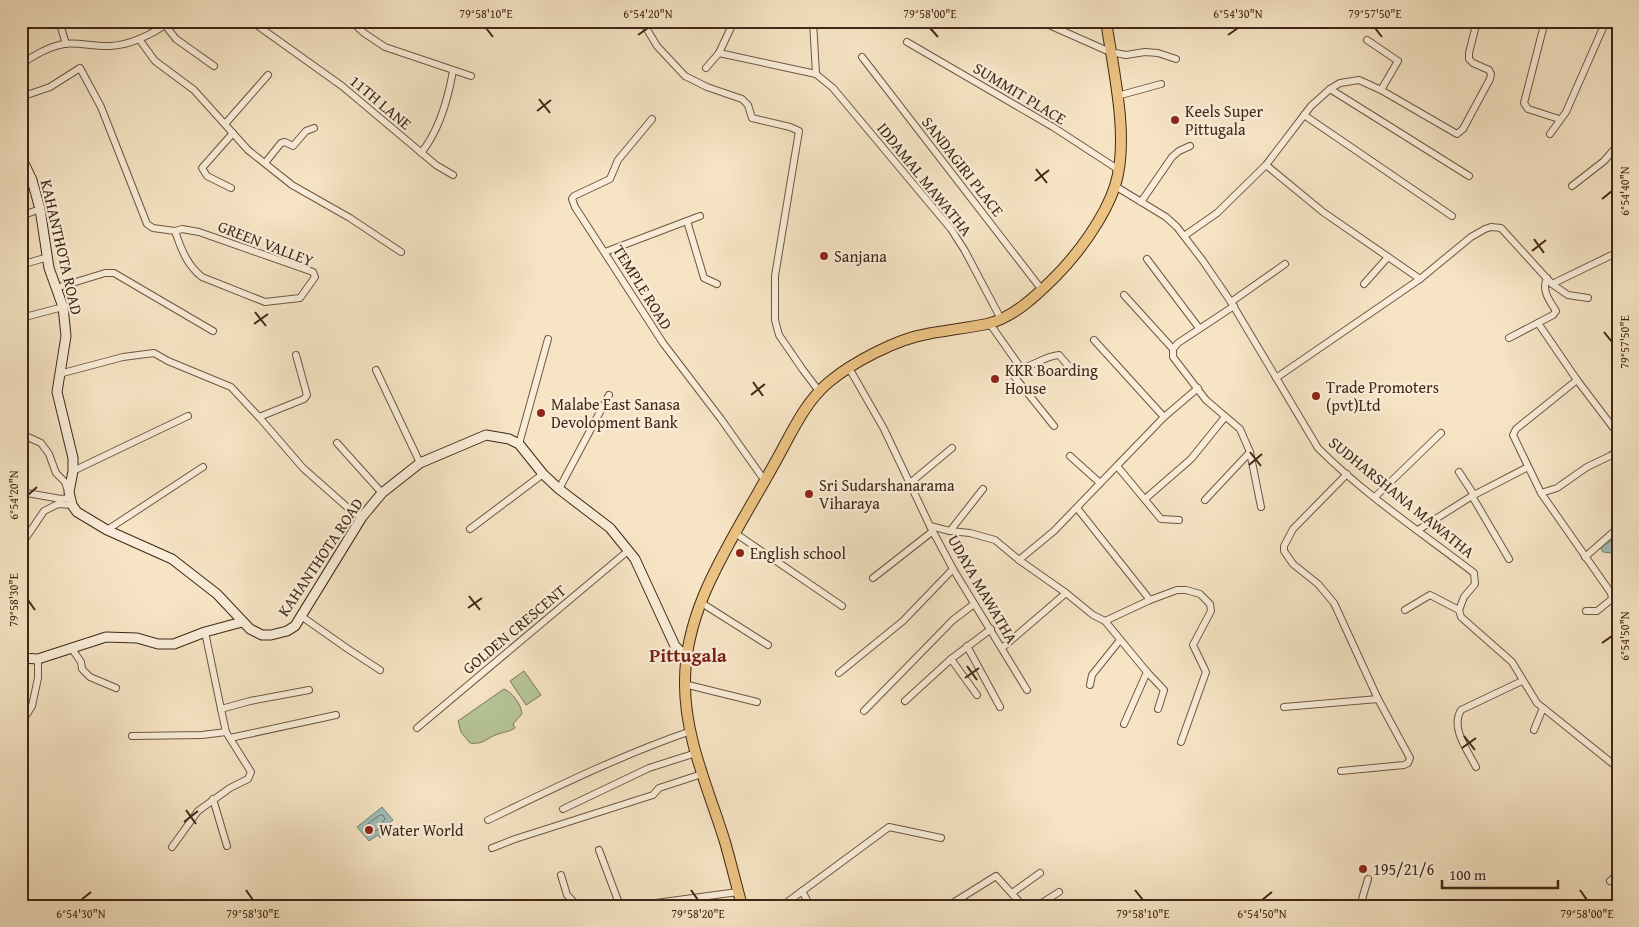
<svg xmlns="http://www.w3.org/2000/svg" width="1639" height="927" font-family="'Gentium Book Plus',serif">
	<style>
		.green { fill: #b6c599; stroke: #7b7658 }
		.water { fill: #9dbeb6; stroke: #788276 }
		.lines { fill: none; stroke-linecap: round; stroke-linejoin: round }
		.shore { stroke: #6e7266; stroke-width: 1 }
		.street-casing { stroke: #6e5642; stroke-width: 8 }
		.secondary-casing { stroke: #402716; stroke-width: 11 }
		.primary-casing { stroke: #402716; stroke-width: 12 }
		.street { stroke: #f9edd9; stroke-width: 6 }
		.secondary { stroke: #f9edd9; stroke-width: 9 }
		.primary { stroke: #ebc282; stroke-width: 10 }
		.ticks { fill: none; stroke: #402716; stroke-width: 2 }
		.poi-dot { fill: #8f2418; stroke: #f9edd9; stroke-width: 2 }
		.labels { text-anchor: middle; stroke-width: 4.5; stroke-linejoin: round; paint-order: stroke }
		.street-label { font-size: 16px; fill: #402716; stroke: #f9edd9 }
		.poi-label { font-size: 16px; fill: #402716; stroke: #f9edd9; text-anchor: start }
		.quarter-label { font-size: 19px; font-weight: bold; fill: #7a1f14; stroke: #f9edd9 }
		.neatline { fill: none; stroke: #402716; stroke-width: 2 }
		.ticks-label { font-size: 12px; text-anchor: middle; fill: #402716 }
	</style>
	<rect width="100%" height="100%" fill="#f6e4c4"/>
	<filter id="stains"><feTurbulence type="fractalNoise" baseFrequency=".004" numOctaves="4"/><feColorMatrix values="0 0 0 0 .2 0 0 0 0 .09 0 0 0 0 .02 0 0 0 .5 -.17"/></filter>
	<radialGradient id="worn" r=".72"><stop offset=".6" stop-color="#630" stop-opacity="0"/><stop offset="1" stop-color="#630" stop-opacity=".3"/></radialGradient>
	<g class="green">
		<polygon points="524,671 541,695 526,705 510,681"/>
		<path d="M504,689C513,693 521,704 522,714L513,724L515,728C509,732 504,732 498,734C486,738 484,745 470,743L461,732L458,721Z"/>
	</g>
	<g class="water">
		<polygon points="1618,534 1618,554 1603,552 1601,549"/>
		<polygon points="382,807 393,820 385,826 387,832 380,838 378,835 369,841 357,827"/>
	</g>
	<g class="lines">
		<polygon class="shore" points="380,815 383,815 385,819 381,824 380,829 369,833 366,829 366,826"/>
		<g class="street-casing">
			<g id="street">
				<polyline points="59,21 66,44"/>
				<polyline points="251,21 342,86 436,165 453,175"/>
				<polyline points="351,21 364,33 385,47 471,76"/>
				<polyline points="459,21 460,21"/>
				<polyline points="642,21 657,46 685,76 707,87 742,99 748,105 752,118 790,127 799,131 775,276 775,320 779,335 803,370 819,391"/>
				<polyline points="813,21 816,74 833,88 951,229 965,251 1001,319"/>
				<polyline points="1040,21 1110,52 1126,55 1145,52 1158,53 1176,59"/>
				<polyline points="1545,21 1524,103 1528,109 1559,119"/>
				<polyline points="165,25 176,39 214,66"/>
				<polyline points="139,39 155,61 194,90 248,150 292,185 350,218 401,252"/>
				<polyline points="1367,40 1398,61 1381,90"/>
				<polyline points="907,42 1053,127 1119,170"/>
				<polyline points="719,53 816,74"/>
				<polyline points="862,57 1042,290"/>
				<path d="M21,64C35,55 48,47 64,44C78,42 95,47 110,46C132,45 154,33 171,21"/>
				<polyline points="706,68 719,53 734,21"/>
				<polyline points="1330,89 1469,176"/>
				<polyline points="1117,96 1161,84"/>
				<path d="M21,97L50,87L80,68L101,107L147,224L153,228L175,231L182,229L199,232L313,272L315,277L300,298L265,302L202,277C187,265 181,249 175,231"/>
				<polyline points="1304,115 1452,216"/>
				<polyline points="652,119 618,160 610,179 574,196 572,199 575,207 663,343 721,419 765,481"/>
				<polyline points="225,124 268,75"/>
				<polyline points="1550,134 1566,112 1606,21"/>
				<path d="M421,153C439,131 448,99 453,71"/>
				<polyline points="265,163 281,143 285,142 293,146 306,131 314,128"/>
				<polyline points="1266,165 1323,212 1420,279"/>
				<path d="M1115,186L1166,217L1177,227L1203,261L1231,302L1318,448C1364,494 1422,533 1474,573L1475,584L1464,597L1459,610L1461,617L1512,662L1537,703L1618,768"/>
				<polyline points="1572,186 1604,161 1618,145"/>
				<polyline points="231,188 207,176 202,168 233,133"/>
				<polyline points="1141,202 1172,157 1179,151 1190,146"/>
				<polyline points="21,216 40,209"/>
				<polyline points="687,221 704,278 717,284"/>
				<polyline points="1184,236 1217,213 1266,165 1311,106 1330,89 1340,83 1359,80 1381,90 1457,134 1463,129 1490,79 1491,74 1489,70 1473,63 1469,59 1469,53 1477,21"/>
				<polyline points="605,252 700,216"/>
				<polyline points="1147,259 1199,328"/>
				<polyline points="21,265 48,257"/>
				<polyline points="1364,284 1388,257"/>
				<polyline points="1552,284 1618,252"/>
				<polyline points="56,288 105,273 114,273 213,331"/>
				<polyline points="1124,295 1173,349 1173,357 1206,400 1240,429 1250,452 1261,507"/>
				<polyline points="1231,302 1285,264"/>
				<polyline points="21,318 63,307"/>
				<polyline points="1538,323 1577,380 1618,434"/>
				<polyline points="990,324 1021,368 1014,376 1054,426"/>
				<path d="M1509,338L1553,315L1556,311C1550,301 1541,291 1547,278"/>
				<polyline points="1094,340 1164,417"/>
				<polyline points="1173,349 1178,343 1234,306"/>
				<polyline points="849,368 884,429 930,526 953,569 1027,690"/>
				<path d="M1021,368C1034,366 1045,356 1059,355L1072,370"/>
				<polyline points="376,370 420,463"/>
				<polyline points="59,374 123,357 154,353 168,361 231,387 259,417 303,468 347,507 362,517"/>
				<polyline points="1276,378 1420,279 1471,237 1485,229 1491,227 1501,228 1552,284 1568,295 1588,298"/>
				<polyline points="1577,380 1516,429 1513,435 1541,493 1611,593 1612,599 1597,611 1586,611"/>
				<polyline points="259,417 304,399 307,395 296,355"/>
				<polyline points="21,434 41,443 49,454 56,473 65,482 68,491"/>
				<polyline points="337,443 382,493"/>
				<polyline points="519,444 548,339"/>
				<polyline points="1070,456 1100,483"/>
				<polyline points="1117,466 1161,519 1179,520"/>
				<polyline points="73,471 188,416"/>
				<polyline points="1459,472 1474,495"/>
				<polyline points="910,483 952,448"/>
				<polyline points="559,489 609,395"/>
				<polyline points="21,492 61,499 69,498"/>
				<polyline points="1541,493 1557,488 1587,467 1610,456 1618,451"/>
				<polyline points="1472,496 1509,559"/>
				<polyline points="1375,497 1441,433"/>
				<polyline points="1145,499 1191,459 1225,417"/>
				<polyline points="1205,500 1250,452"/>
				<polyline points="1077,508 1150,600"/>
				<polyline points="930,526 950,531 970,533 995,540 1019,560 1066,593 1093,615 1105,621 1147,672 1164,690 1158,709"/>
				<polyline points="470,529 543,474"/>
				<polyline points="107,530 203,467"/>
				<polyline points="1418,530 1472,496 1528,467"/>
				<polyline points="950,531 983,489"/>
				<polyline points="735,533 842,606"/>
				<polyline points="21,545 44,511 58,504 72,505"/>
				<polyline points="1585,557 1618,528"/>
				<polyline points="1019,560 1054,531 1164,417 1198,388"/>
				<polyline points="873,578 933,531"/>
				<polyline points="700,602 768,645"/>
				<polyline points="1405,610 1430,595 1459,610"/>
				<polyline points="301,616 348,649 380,670"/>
				<polyline points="1105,621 1150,600 1177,590 1186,590 1200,594 1210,604 1211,611 1193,645 1206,672 1181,742"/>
				<polyline points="205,632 221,709 250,701 309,690"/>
				<polyline points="967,646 1000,707"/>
				<polyline points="1002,648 1066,593"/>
				<polyline points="72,649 81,662 82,669 90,677 116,688"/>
				<polyline points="951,659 977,695"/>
				<polyline points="839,673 903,621 953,569"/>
				<polyline points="684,684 757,702"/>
				<polyline points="1090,685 1092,675 1120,640"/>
				<polyline points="905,701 951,659 991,629"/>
				<polyline points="1284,707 1378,699"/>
				<polyline points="864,711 953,620 974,604"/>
				<polyline points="21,723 32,706 38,678 38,659"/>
				<polyline points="1124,724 1147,672"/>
				<polyline points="417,728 629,550"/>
				<polyline points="1534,730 1543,708"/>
				<polyline points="132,736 202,735 226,732"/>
				<polyline points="230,738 336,715"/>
				<path d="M1476,767C1468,751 1450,728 1461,710L1522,681"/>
				<polyline points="1341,771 1404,765 1408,763 1410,758 1378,699 1334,603 1318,584 1293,564 1284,551 1284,546 1293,529 1347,474"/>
				<polyline points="213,799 227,846"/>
				<polyline points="563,809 649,768 696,753"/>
				<path d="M488,820C554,788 621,755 691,731"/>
				<polyline points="172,847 198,811 230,788 248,779 251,772 226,732 221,709"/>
				<polyline points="492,848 515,839 653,795 659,788 702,774"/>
				<polyline points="599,850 620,906"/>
				<polyline points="561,875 567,895 578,906"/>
				<polyline points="1610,881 1618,874"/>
				<polyline points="802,891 810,906"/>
				<polyline points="1012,893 1040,873"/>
				<polyline points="633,906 738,892"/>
				<polyline points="782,906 889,827 941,838"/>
				<polyline points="948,906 996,876 1023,906"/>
				<polyline points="1037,906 1059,892"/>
				<polyline points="1360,906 1368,879"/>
			</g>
		</g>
		<g class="secondary-casing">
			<g id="secondary">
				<polyline points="21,157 32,180 40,209 49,268 63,307 66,336 57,392 73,458 73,471 69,492 72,505 77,512 107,530 172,559 217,594 250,629 262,635 271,635 287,631 295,626 362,517 382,493 420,463 486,435 509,439 519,444 543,474 559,489 610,528 635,559 675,646 685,656"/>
				<polyline points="21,658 38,659 106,637 137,638 158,644 174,644 205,632 242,622"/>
			</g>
		</g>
		<g class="primary-casing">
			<path id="primary" d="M742,906C736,884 731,863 725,842C709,790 684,737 685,681C685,621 715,568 744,517C755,498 766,479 777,459C792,432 805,402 829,382C853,362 897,339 927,334C947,330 968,328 987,324C1013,318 1037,295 1055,277C1078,254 1105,217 1115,186C1130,139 1113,69 1106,21"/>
		</g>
		<use href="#street" class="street"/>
		<use href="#secondary" class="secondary"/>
		<use href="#primary" class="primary"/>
	</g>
	<path class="ticks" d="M486,28L493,37M930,28L938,37M1375,28L1382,37M638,35L648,28M1228,35L1238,28M539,99L550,113M537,111L551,100M1036,169L1047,183M1035,181L1049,170M1602,199L1612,191M1534,239L1544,253M1532,251L1546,240M255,312L266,326M254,324L268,314M1604,332L1612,342M753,382L763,396M751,395L765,384M1250,452L1261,466M1249,465L1262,454M28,495L37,487M469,596L480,610M28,600L35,610M468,608L482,598M1602,643L1612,636M967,666L977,680M965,678L979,668M1464,736L1475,750M1462,748L1476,738M186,810L196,824M184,822L198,811M246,890L253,900M691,890L698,900M1135,890L1143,900M1580,890L1587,900M81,900L91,892M1262,900L1272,892"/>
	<g class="poi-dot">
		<circle cx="1175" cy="120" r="5"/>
		<circle cx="824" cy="256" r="5"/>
		<circle cx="995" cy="379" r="5"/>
		<circle cx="1316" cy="396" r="5"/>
		<circle cx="541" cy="413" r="5"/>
		<circle cx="809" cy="494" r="5"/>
		<circle cx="740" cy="553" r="5"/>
		<circle cx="369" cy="830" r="5"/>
		<circle cx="1363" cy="869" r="5"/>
	</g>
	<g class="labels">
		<g class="street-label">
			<text transform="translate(1020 93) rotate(31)" y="6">SUMMIT PLACE</text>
			<text transform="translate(381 102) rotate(40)" y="6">11TH LANE</text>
			<text transform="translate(963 166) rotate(52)" y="6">SANDAGIRI PLACE</text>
			<text transform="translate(925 179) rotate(51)" y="6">IDDAMAL MAWATHA</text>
			<text transform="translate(266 243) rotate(21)" y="6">GREEN VALLEY</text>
			<text transform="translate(62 247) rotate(77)" y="6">KAHANTHOTA ROAD</text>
			<text transform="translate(643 287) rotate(58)" y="6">TEMPLE ROAD</text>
			<text transform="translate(1402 497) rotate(39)" y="6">SUDHARSHANA MAWATHA</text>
			<text transform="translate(320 557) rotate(-56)" y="6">KAHANTHOTA ROAD</text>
			<text transform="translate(983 589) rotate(60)" y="6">UDAYA MAWATHA</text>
			<text transform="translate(514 629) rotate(-40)" y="6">GOLDEN CRESCENT</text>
		</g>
		<g class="poi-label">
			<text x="1185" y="117">Keels Super<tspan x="1185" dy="18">Pittugala</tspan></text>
			<text x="834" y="262">Sanjana</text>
			<text x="1005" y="376">KKR Boarding<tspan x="1005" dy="18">House</tspan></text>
			<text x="1326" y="393">Trade Promoters<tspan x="1326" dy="18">(pvt)Ltd</tspan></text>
			<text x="551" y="410">Malabe East Sanasa<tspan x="551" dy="18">Devolopment Bank</tspan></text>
			<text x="819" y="491">Sri Sudarshanarama<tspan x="819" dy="18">Viharaya</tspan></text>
			<text x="750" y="559">English school</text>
			<text x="379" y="836">Water World</text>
			<text x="1373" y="875">195/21/6</text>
		</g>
		<g class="quarter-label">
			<text x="688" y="662">Pittugala</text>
		</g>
	</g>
	<rect width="1639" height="927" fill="none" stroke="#f6e4c4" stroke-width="55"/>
	<path d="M1442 880v8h116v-8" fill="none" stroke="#402716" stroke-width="2.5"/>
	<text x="1449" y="880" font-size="15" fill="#402716" stroke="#f9edd9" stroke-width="4" paint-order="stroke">100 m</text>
	<rect x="28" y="28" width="1584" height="872" class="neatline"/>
	<g class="ticks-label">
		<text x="486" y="18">79°58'10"E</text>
		<text x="648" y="18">6°54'20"N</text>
		<text x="930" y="18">79°58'00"E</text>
		<text x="1238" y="18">6°54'30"N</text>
		<text x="1375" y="18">79°57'50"E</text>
		<text transform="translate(1625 191) rotate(-90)" y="4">6°54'40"N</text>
		<text transform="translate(1625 342) rotate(-90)" y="4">79°57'50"E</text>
		<text transform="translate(14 495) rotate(-90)" y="4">6°54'20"N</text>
		<text transform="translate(14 600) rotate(-90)" y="4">79°58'30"E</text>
		<text transform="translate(1625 636) rotate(-90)" y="4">6°54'50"N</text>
		<text x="81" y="918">6°54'30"N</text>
		<text x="253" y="918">79°58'30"E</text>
		<text x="698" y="918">79°58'20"E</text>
		<text x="1143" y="918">79°58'10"E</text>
		<text x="1262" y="918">6°54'50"N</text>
		<text x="1587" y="918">79°58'00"E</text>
	</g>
	<rect width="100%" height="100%" filter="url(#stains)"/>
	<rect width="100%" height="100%" fill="url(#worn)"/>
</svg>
